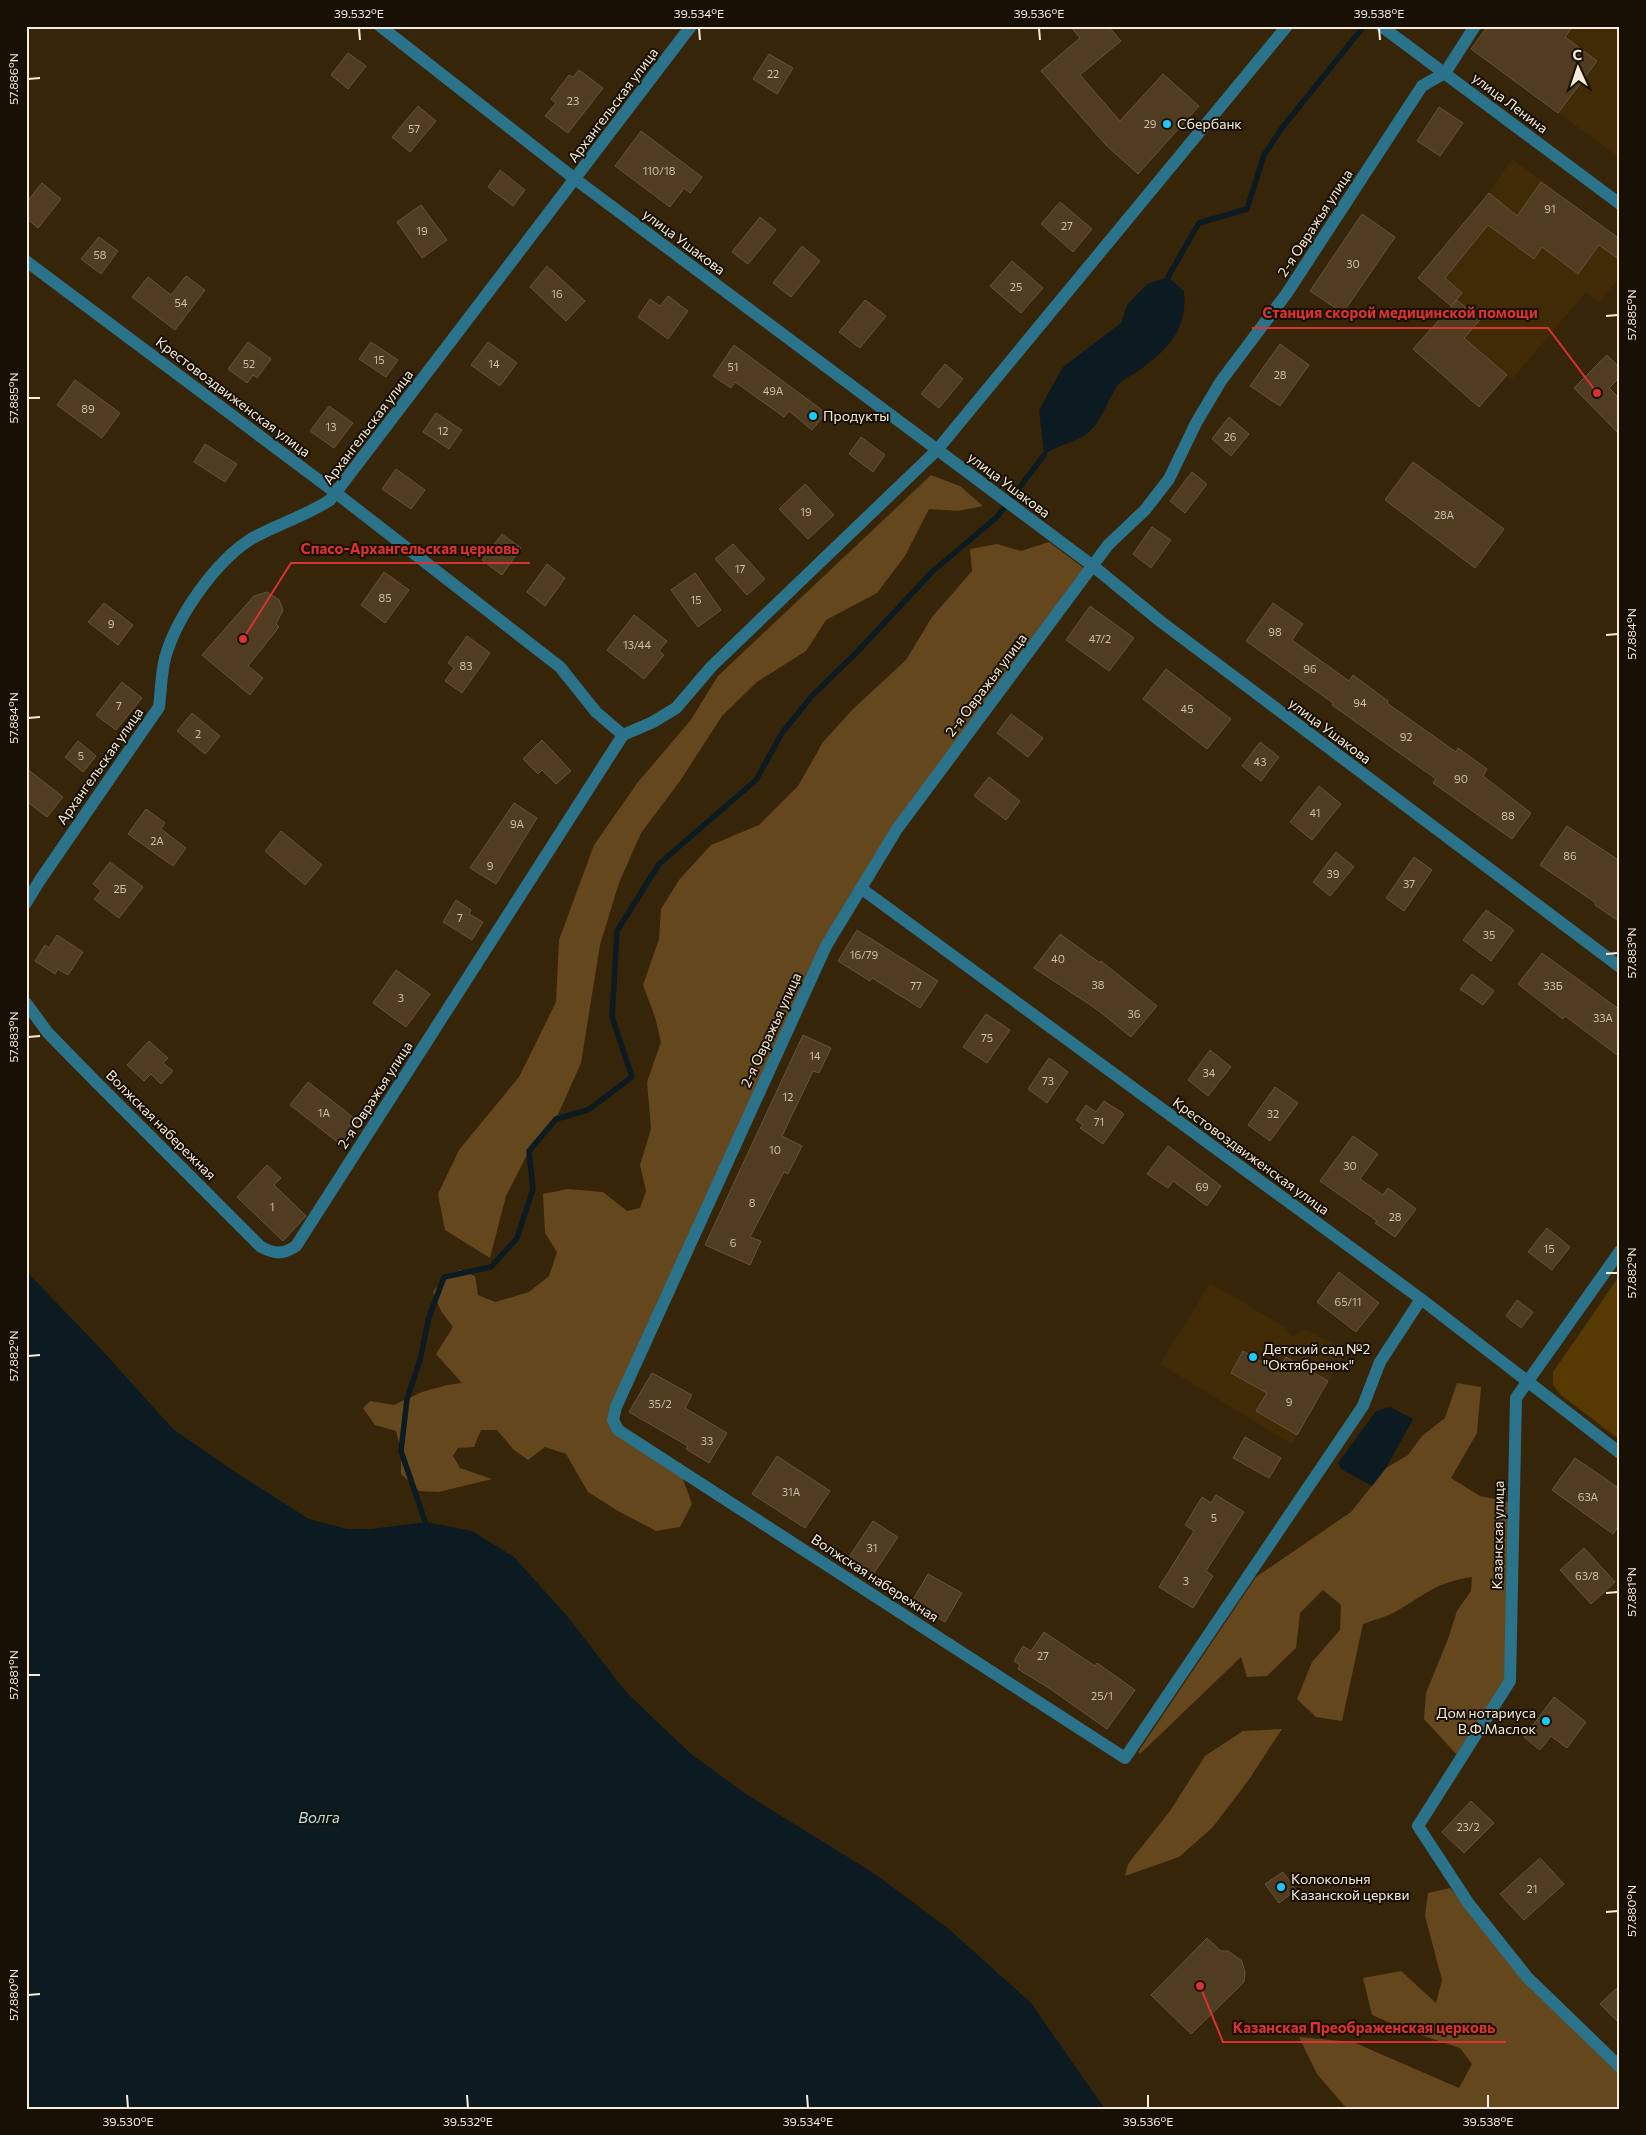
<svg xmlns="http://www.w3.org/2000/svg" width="1646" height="2135" font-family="Commissioner,sans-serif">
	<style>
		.built { fill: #412b06 }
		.green { fill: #573902 }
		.forest { fill: #64471c }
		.water { fill: #0c1b21 }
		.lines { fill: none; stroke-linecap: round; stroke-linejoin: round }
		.stream { stroke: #0c1b21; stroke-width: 5.5 }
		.building { fill: #4f3c21; stroke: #675337 }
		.minor { stroke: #2b728b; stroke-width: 12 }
		.ticks { fill: none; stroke: #f6eada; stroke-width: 2 }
		.poi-dot { fill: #1cc9fc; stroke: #181005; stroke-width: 2 }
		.labels { text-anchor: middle; stroke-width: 4; stroke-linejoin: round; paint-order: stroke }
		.number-label { font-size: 11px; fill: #ccbeac }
		.street-label { font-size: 14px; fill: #f6eada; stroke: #181005 }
		.poi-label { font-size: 14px; fill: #f6eada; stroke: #181005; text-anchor: start }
		.water-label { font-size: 15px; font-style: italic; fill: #aee0f5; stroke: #181005 }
		.leader { fill: none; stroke: #d83231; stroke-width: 2 }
		.callout-dot { fill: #d83231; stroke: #181005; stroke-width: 2 }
		.callout-label { font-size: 15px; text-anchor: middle; font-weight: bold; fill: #d83231; stroke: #181005; stroke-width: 4; stroke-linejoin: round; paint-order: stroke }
		.neatline { fill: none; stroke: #f6eada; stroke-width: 2 }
		.ticks-label { font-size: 12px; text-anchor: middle; fill: #f6eada }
	</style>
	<rect width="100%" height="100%" fill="#372509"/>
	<g class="built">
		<polygon points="1486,26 1620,26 1620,158 1471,49"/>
		<polygon points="1512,159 1620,239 1620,276 1599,303 1586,292 1512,379 1507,375 1479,407 1413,349 1451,306 1418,278 1489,193"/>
		<polygon points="1210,1283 1283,1326 1292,1337 1304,1329 1346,1350 1292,1444 1160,1364"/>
	</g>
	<polygon class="green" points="1620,1275 1620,1440 1561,1395 1553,1385 1553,1372"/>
	<g class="forest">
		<polygon points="931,475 960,486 983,506 958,511 929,509 905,556 877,593 826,620 806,651 757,682 722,716 680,781 641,833 619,883 600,945 581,1063 556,1119 529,1151 506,1196 490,1258 445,1230 438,1194 459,1150 519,1077 556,1002 559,940 594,845 638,782 690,721 718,676"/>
		<polygon points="1049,542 1085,569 858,886 608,1420 681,1474 692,1504 680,1527 656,1531 618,1511 588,1492 566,1454 545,1447 528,1460 514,1450 497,1430 481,1430 474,1447 458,1448 453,1456 460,1468 492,1479 439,1492 419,1491 401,1474 401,1451 396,1431 375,1425 363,1408 370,1401 394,1405 422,1392 447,1385 462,1383 436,1354 453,1327 441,1311 433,1292 444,1277 460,1270 475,1276 478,1295 495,1302 529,1292 549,1276 557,1252 545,1233 543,1194 568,1189 603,1192 627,1211 640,1208 646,1191 640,1165 651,1129 647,1082 661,1042 655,1017 643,985 659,939 661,909 679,880 711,845 759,825 798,786 823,742 853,709 906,660 932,617 972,571 970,549 997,544 1021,551"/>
		<path d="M1457,1383L1481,1387L1477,1433L1451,1478L1480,1496L1508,1502L1506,1679L1458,1756L1424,1719L1426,1693L1448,1639L1457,1611L1471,1591L1472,1577C1436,1582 1425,1595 1395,1612C1386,1617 1373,1620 1363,1624L1342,1721L1316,1717L1297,1699L1312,1662L1340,1630L1341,1605L1323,1590L1300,1613L1296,1648L1267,1676L1247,1677L1241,1657L1140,1754L1138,1752L1256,1577L1351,1512L1386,1468L1408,1455L1422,1436L1445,1418Z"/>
		<polygon points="1282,1729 1248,1781 1212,1828 1179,1857 1125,1876 1128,1864 1170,1811 1205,1756 1243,1731"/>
		<polygon points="1450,1888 1620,2071 1620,2109 1347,2109 1317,2074 1299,2037 1353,2042 1459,2088 1472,2064 1460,2048 1409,2031 1372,2015 1363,1978 1401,1971 1436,2003 1442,1980 1425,1916 1428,1893"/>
	</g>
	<g class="water">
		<path d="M1168,277L1184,291C1188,331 1167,350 1137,372C1130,376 1120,381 1116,388C1105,405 1102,423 1085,435C1072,444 1056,445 1044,455L1039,410L1063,367L1121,323L1127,305L1147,284Z"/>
		<polygon points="26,1271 100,1348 173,1429 235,1472 309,1519 347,1529 371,1529 426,1522 472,1531 514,1557 567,1616 627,1693 691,1754 746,1794 875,1874 950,1930 1031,2003 1105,2109 26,2109"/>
		<polygon points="1390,1407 1413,1419 1386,1468 1372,1486 1341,1469 1338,1463 1376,1411"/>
	</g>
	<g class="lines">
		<g class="stream">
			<polyline points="1168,277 1199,223 1247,209 1264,155 1282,128 1364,26"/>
			<polyline points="427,1527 401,1451 407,1399 420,1360 429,1317 444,1277 491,1267 517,1238 533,1189 529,1151 556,1119 588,1110 632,1077 612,1017 617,931 659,864 756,780 782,733 811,697 855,654 933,571 997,517 1044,455"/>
		</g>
	</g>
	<g class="building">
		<polygon points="1070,26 1108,26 1121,41 1080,75 1120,121 1163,74 1199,106 1138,174 1106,145 1041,71 1080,38"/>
		<polygon points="1488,26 1573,26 1565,37 1597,61 1558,113 1471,49"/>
		<polygon points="348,53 366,66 348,89 331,75"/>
		<polygon points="769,54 793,68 777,94 753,79"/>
		<polygon points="579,70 603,88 568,133 545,116 556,103 551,99 569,75 573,77"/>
		<polygon points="418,106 436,121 410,152 392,137"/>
		<polygon points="1439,107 1463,123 1440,156 1417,141"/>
		<polygon points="641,131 702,177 690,193 684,188 670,207 615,166"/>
		<polygon points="500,170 525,190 513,206 488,187"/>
		<polygon points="1541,182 1620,239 1620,260 1599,245 1578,274 1542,247 1534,259 1488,225 1445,278 1462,293 1451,306 1418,278 1489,193 1517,216"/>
		<polygon points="42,183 61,199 38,228 26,218 26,203"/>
		<polygon points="1060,202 1092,229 1073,252 1041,224"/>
		<polygon points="421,205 447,240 422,258 397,222"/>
		<polygon points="1362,214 1395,237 1343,313 1310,291"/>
		<polygon points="760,217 776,230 748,264 732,252"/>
		<polygon points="99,237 118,251 101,274 81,259"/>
		<polygon points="802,246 820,261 791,297 773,283"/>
		<polygon points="1012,261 1043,288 1021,313 990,286"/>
		<polygon points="547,266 585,301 566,321 530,287"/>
		<polygon points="186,276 205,290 175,330 132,297 148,277 171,295"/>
		<polygon points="668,296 688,311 668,339 638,317 650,299 660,306"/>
		<polygon points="865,300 886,316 860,348 839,332"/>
		<polygon points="1457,300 1480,320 1464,338 1507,375 1479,407 1413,349"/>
		<polygon points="248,342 271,359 257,378 253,375 247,383 228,369"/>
		<polygon points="371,342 398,360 386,377 359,359"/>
		<polygon points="488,342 517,363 500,386 471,365"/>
		<polygon points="1280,344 1309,365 1280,406 1250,386"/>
		<polygon points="734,345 826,413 812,430 789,411 784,417 735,382 731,388 713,376"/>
		<polygon points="1607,355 1620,368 1620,377 1609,388 1620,399 1620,435 1574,388"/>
		<polygon points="945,364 963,379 939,408 921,394"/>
		<polygon points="75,380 120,413 102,438 57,405"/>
		<polygon points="329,406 353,423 334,448 310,431"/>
		<polygon points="436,413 462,430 449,449 423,432"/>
		<polygon points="1229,417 1249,434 1231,456 1212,439"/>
		<polygon points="861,437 885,455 873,472 849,454"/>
		<polygon points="205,444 237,464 225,482 194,462"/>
		<polygon points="1413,462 1504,529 1475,568 1385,500"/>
		<polygon points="396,469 425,490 411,509 382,489"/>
		<polygon points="1192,472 1207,484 1185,513 1170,501"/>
		<polygon points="805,484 834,515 808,539 779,509"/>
		<polygon points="1152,527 1171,540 1151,568 1133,554"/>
		<polygon points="502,534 521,548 502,575 482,560"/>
		<polygon points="733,544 765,579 747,595 715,559"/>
		<polygon points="547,564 565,578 545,606 527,592"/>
		<polygon points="384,572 409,590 385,623 361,605"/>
		<polygon points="695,573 721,610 698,627 671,590"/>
		<polygon points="267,592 279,600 283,610 276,624 279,627 248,666 263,678 250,695 202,655 254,596"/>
		<polygon points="104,603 133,625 118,645 88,622"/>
		<polygon points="1273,603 1303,624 1292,640 1349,681 1353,675 1388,701 1387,703 1456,752 1458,748 1487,769 1483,776 1531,813 1512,839 1433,783 1436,779 1332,705 1333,703 1246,641"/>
		<polygon points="1090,606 1134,638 1109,671 1066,640"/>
		<polygon points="634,615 667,641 659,651 664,655 644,679 607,650"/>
		<polygon points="467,636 490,653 462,693 445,681 454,668 448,663"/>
		<polygon points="1166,669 1231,719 1207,749 1143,699"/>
		<polygon points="122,682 142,698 116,730 96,715"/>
		<polygon points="192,713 220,736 205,754 177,731"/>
		<polygon points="1011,714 1043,738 1028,757 997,733"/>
		<polygon points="542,740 571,771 556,784 542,770 538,774 523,759"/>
		<polygon points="78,741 96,756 83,772 65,757"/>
		<polygon points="1260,742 1279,757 1261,781 1242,766"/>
		<polygon points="26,768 63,797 47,817 26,801"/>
		<polygon points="989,777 1020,801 1006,820 974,796"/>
		<polygon points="1319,786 1341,804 1312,840 1290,822"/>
		<polygon points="514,803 537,818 496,884 470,868"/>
		<polygon points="146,809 165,823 161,829 186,848 173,866 128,834"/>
		<polygon points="1567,826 1620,861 1620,922 1595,905 1596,903 1540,865"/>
		<polygon points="281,831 322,865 305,885 265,851"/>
		<polygon points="1336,852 1354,867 1330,896 1313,882"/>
		<polygon points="1414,857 1432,870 1404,911 1386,898"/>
		<polygon points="110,862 143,887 119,918 94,899 101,891 93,884"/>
		<polygon points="456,900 471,910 469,914 483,922 472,940 443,922"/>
		<polygon points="1486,910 1514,930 1491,961 1463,940"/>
		<polygon points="857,930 938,981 920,1008 872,978 870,981 838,961"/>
		<polygon points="1060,934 1100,963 1101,961 1157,1006 1131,1037 1095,1008 1034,968"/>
		<polygon points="57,935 83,952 68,975 58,969 55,974 35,961 45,945 49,948"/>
		<polygon points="1542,953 1620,1010 1620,1057 1565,1016 1563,1019 1518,984"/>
		<polygon points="396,970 430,994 406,1027 373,1003"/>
		<polygon points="1472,974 1494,991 1483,1005 1460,989"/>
		<polygon points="986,1014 1010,1030 987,1063 963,1047"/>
		<polygon points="803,1035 831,1048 819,1073 813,1071 782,1136 802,1146 788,1174 784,1172 750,1237 761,1241 750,1265 705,1245"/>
		<polygon points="149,1041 168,1058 163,1063 173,1071 161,1084 151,1074 144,1081 127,1065"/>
		<polygon points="1210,1050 1231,1067 1208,1096 1188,1080"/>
		<polygon points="1049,1058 1068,1072 1047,1103 1028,1089"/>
		<polygon points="308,1082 358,1121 340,1144 290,1105"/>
		<polygon points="1275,1087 1298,1103 1270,1141 1248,1125"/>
		<polygon points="1104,1101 1124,1114 1103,1144 1080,1128 1083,1125 1076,1120 1086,1105 1096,1112"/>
		<polygon points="1353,1136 1378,1154 1360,1179 1383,1195 1388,1188 1416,1209 1395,1237 1375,1223 1377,1221 1320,1181"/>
		<polygon points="1168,1146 1221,1186 1207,1206 1173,1181 1168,1188 1147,1174"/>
		<polygon points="267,1165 281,1178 274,1185 306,1216 283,1241 237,1197"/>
		<polygon points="1547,1228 1570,1247 1552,1270 1528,1252"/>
		<polygon points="1339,1272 1379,1303 1356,1332 1317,1302"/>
		<polygon points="1517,1300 1533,1312 1521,1328 1506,1316"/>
		<polygon points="1243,1351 1278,1371 1286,1357 1328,1381 1297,1435 1256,1411 1267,1393 1231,1373"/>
		<polygon points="652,1373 692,1395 685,1408 727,1433 709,1463 686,1449 688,1446 629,1412"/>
		<polygon points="1245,1437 1281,1458 1269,1478 1233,1458"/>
		<polygon points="777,1456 830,1491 805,1528 752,1494"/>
		<polygon points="1575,1458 1620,1489 1620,1524 1613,1534 1552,1490"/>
		<polygon points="1216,1495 1244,1512 1206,1571 1213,1576 1193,1608 1159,1587 1194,1531 1185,1525 1202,1497 1211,1503"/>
		<polygon points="873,1521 898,1537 872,1576 847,1560"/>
		<polygon points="1584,1548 1615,1582 1591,1604 1560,1570"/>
		<polygon points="928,1574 962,1593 945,1622 911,1603"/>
		<polygon points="1044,1632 1095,1666 1097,1663 1135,1690 1107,1729 1049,1688 1018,1669 1020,1665 1014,1661 1023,1646 1031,1651"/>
		<polygon points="1554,1697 1586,1722 1567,1748 1551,1736 1540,1750 1524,1737"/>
		<polygon points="1471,1801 1494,1823 1464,1853 1442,1832"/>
		<polygon points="1540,1858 1564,1884 1524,1920 1500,1894"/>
		<polygon points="1283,1872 1296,1890 1279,1903 1265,1884"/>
		<polygon points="1207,1938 1221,1951 1228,1951 1242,1961 1245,1973 1244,1982 1191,2034 1151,1995"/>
		<polygon points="1620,1985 1620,2024 1600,2004"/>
	</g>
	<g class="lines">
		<g class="minor">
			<polyline points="380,26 575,179 1093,566 1160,621 1620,967"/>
			<polyline points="1381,26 1620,204"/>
			<polyline points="26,261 336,493 560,667 596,712 623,735"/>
			<polyline points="862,889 1421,1299 1620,1453"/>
			<path d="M26,903L40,880L159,707C161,691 161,674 165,658C177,616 215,562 251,539C277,524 306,516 330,500L691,26"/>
			<path d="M26,1003L48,1033L96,1082L261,1247C275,1254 282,1255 296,1246L623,735L653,722L676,708L712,666L937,450L1287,26"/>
			<polyline points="1620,1251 1516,1398 1510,1681 1418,1826 1469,1904 1527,1977 1620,2067"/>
			<polyline points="1421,1299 1380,1362 1363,1406 1125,1758 618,1430 613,1420 616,1407 826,946 897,829 1108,545 1145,510 1169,479 1196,423 1221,381 1287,293 1422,86 1445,73 1475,26"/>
		</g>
	</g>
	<path class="ticks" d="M359,28L360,40M699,28L700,40M1039,28L1040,40M1379,28L1380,40M28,79L40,78M1606,316L1618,315M28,398H40M1606,635L1618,634M28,718L40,717M1606,954L1618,953M28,1037L40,1036M1606,1273H1618M28,1356L40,1355M1606,1593L1618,1592M28,1675H40M1606,1912L1618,1911M28,1995L40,1994M127,2095L128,2108M467,2095L468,2108M807,2095L808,2108M1148,2095V2108M1488,2095V2108"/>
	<g class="poi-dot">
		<circle cx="1167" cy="124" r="5"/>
		<circle cx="813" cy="416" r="5"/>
		<circle cx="1253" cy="1357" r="5"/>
		<circle cx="1546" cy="1721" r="5"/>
		<circle cx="1281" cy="1887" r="5"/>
	</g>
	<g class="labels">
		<g class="number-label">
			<text x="773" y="78">22</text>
			<text x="573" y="105">23</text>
			<text x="1150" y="128">29</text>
			<text x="414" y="133">57</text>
			<text x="659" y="175">110/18</text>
			<text x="1550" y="213">91</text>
			<text x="1067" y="230">27</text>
			<text x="422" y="235">19</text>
			<text x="100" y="259">58</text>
			<text x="1353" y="268">30</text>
			<text x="1016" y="291">25</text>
			<text x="557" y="298">16</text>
			<text x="181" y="307">54</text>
			<text x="379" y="364">15</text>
			<text x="249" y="368">52</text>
			<text x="494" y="368">14</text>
			<text x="733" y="371">51</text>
			<text x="1280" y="379">28</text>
			<text x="773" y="395">49А</text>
			<text x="88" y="413">89</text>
			<text x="331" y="431">13</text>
			<text x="443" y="435">12</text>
			<text x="1230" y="441">26</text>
			<text x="806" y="516">19</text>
			<text x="1444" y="519">28А</text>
			<text x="740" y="573">17</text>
			<text x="385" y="602">85</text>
			<text x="696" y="604">15</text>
			<text x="111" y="628">9</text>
			<text x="1275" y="636">98</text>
			<text x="1100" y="643">47/2</text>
			<text x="637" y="649">13/44</text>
			<text x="466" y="670">83</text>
			<text x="1310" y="673">96</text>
			<text x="1360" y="707">94</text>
			<text x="119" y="710">7</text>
			<text x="1187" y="713">45</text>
			<text x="198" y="738">2</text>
			<text x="1406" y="741">92</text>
			<text x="81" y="760">5</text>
			<text x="1260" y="766">43</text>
			<text x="1461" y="783">90</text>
			<text x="1315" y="817">41</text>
			<text x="1508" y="820">88</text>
			<text x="517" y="828">9А</text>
			<text x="157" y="845">2А</text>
			<text x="1570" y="860">86</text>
			<text x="490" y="870">9</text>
			<text x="1333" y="878">39</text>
			<text x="1409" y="888">37</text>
			<text x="120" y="893">2Б</text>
			<text x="460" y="922">7</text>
			<text x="1489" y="939">35</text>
			<text x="864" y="959">16/79</text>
			<text x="1058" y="963">40</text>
			<text x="1098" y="989">38</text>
			<text x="916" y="990">77</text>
			<text x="1553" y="990">33Б</text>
			<text x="401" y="1002">3</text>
			<text x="1134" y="1018">36</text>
			<text x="1603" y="1022">33А</text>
			<text x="987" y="1042">75</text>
			<text x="815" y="1060">14</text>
			<text x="1209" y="1077">34</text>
			<text x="1048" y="1085">73</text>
			<text x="788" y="1101">12</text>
			<text x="324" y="1117">1А</text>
			<text x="1273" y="1118">32</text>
			<text x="1099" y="1126">71</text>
			<text x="775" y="1154">10</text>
			<text x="1350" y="1170">30</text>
			<text x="1202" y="1191">69</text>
			<text x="752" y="1207">8</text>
			<text x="272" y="1211">1</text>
			<text x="1395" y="1221">28</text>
			<text x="733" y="1247">6</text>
			<text x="1549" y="1253">15</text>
			<text x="1348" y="1306">65/11</text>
			<text x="1289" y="1406">9</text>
			<text x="660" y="1408">35/2</text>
			<text x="707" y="1445">33</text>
			<text x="791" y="1496">31А</text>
			<text x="1588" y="1501">63А</text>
			<text x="1214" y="1522">5</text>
			<text x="872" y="1552">31</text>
			<text x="1587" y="1580">63/8</text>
			<text x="1186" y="1585">3</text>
			<text x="1043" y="1660">27</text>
			<text x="1102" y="1700">25/1</text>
			<text x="1468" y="1831">23/2</text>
			<text x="1532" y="1893">21</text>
		</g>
		<g class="street-label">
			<text transform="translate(1510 103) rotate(37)" y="5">улица Ленина</text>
			<text transform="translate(613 105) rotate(-53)" y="5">Архангельская улица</text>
			<text transform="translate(1315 223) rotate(-57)" y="5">2-я Овражья улица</text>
			<text transform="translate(684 242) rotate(37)" y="5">улица Ушакова</text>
			<text transform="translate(233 397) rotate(37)" y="5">Крестовоздвиженская улица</text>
			<text transform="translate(368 427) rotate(-53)" y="5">Архангельская улица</text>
			<text transform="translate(1009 485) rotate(37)" y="5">улица Ушакова</text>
			<text transform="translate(986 685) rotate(-53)" y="5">2-я Овражья улица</text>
			<text transform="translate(1330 731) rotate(37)" y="5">улица Ушакова</text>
			<text transform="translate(100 766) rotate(-55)" y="5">Архангельская улица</text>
			<text transform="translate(771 1030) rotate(-65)" y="5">2-я Овражья улица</text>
			<text transform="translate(375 1095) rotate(-57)" y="5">2-я Овражья улица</text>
			<text transform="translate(161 1125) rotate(45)" y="5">Волжская набережная</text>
			<text transform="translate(1251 1156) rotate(36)" y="5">Крестовоздвиженская улица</text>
			<text transform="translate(1498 1535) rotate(-89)" y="5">Казанская улица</text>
			<text transform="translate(875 1578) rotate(33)" y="5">Волжская набережная</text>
		</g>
		<g class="poi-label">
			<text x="1177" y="129">Сбербанк</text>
			<text x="823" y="421">Продукты</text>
			<text x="1263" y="1354">Детский сад №2<tspan x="1263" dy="16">"Октябренок"</tspan></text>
			<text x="1536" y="1718" text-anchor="end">Дом нотариуса<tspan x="1536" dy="16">В.Ф.Маслок</tspan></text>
			<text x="1291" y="1884">Колокольня<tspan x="1291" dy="16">Казанской церкви</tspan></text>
		</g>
		<g class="water-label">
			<text x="319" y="1823">Волга</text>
		</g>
	</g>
	<path class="leader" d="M1597 393L1548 328H1252M243 639L291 563H530M1200 1986L1223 2042H1506"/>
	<g class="callout-dot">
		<circle cx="1597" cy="393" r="5"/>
		<circle cx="243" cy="639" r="5"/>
		<circle cx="1200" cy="1986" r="5"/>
	</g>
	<g class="callout-label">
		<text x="1400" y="318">Станция скорой медицинской помощи</text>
		<text x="410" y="554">Спасо-Архангельская церковь</text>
		<text x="1364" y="2033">Казанская Преображенская церковь</text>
	</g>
	<rect width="1646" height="2135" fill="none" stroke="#181005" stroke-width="55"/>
	<g transform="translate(1578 68) rotate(357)" stroke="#181005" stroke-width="4" paint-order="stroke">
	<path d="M0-4L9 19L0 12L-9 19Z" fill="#f6eada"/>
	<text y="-8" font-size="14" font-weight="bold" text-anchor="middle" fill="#f6eada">С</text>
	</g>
	<rect x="28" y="28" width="1590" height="2080" class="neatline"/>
	<g class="ticks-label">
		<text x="359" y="18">39.532°E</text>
		<text x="699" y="18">39.534°E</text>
		<text x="1039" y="18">39.536°E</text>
		<text x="1379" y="18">39.538°E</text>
		<text transform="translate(14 79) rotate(-90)" y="4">57.886°N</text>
		<text transform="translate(1632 315) rotate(-90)" y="4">57.885°N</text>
		<text transform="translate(14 398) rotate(-90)" y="4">57.885°N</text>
		<text transform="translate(1632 634) rotate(-90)" y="4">57.884°N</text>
		<text transform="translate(14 718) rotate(-90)" y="4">57.884°N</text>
		<text transform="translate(1632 953) rotate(-90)" y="4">57.883°N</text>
		<text transform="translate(14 1037) rotate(-90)" y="4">57.883°N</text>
		<text transform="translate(1632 1273) rotate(-90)" y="4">57.882°N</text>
		<text transform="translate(14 1356) rotate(-90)" y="4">57.882°N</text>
		<text transform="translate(1632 1592) rotate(-90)" y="4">57.881°N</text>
		<text transform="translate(14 1675) rotate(-90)" y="4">57.881°N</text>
		<text transform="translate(1632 1911) rotate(-90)" y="4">57.880°N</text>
		<text transform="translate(14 1995) rotate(-90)" y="4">57.880°N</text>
		<text x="128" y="2126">39.530°E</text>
		<text x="468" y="2126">39.532°E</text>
		<text x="808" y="2126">39.534°E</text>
		<text x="1148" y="2126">39.536°E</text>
		<text x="1488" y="2126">39.538°E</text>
	</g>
</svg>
